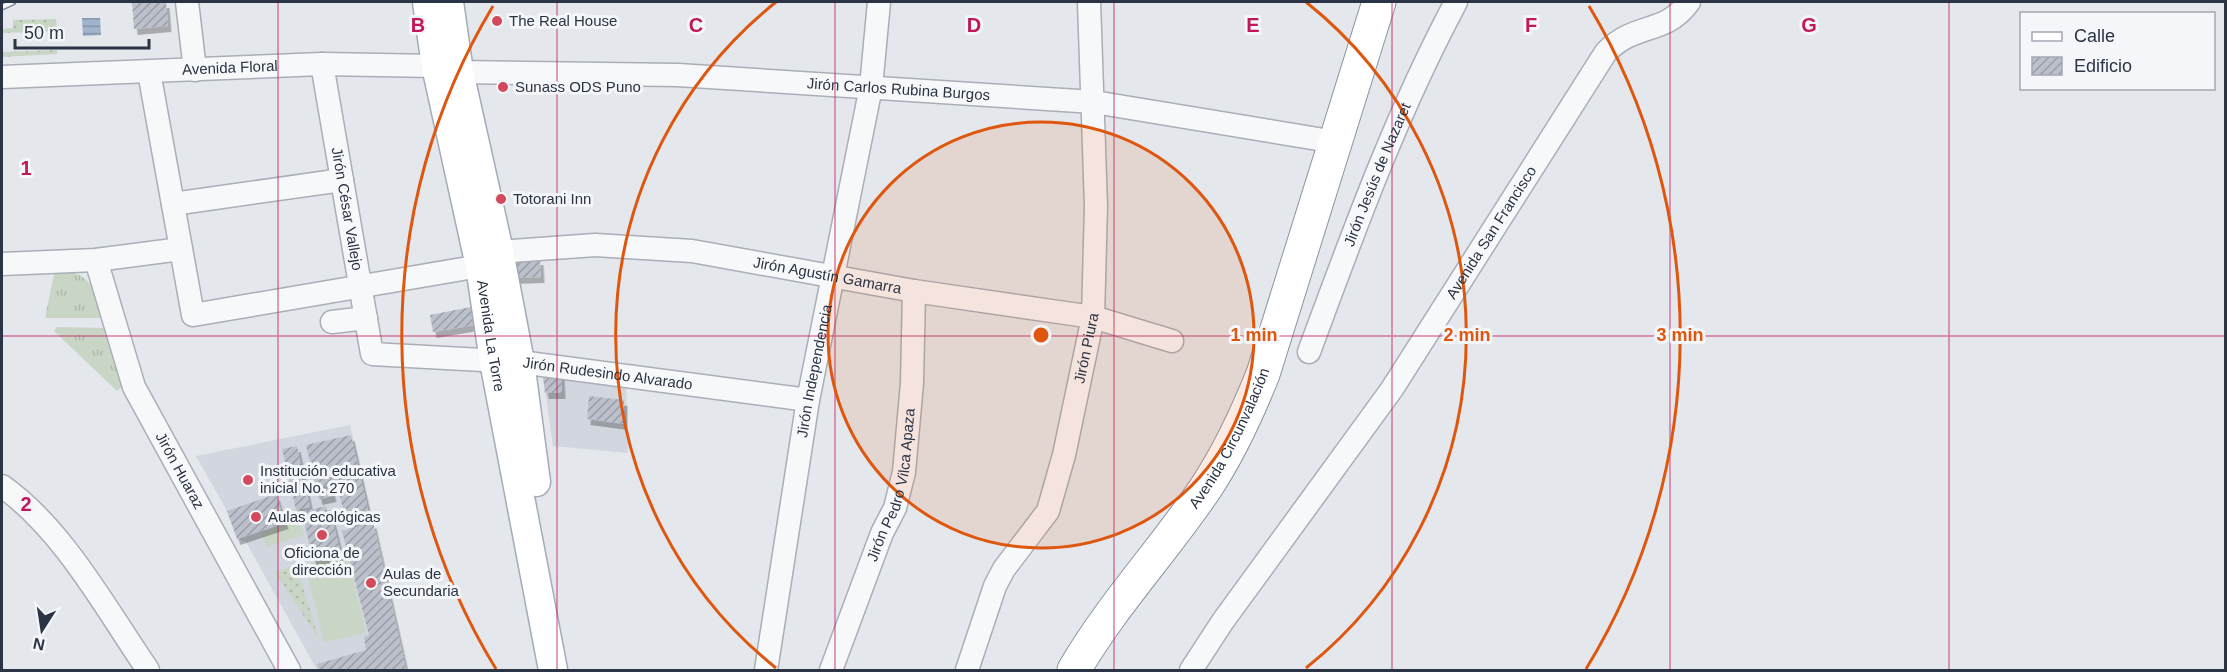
<svg xmlns="http://www.w3.org/2000/svg" width="2227" height="672" font-family="Helvetica,sans-serif">
	<style>
		.built { fill: #d2d6de }
		.grass { fill: url(#grass-tufts) }
		.park { fill: #c9d6c5 }
		.garden { fill: url(#garden-dots) }
		.water { fill: url(#water-rules) }
		.building { fill: url(#building-hatch); filter: url(#shadow) }
		.lines { fill: none; stroke-linecap: round; stroke-linejoin: round }
		.minor-casing { stroke: #a9aeb7; stroke-width: 25 }
		.major-casing { stroke: #a3abb8; stroke-width: 31 }
		.highway-casing { stroke: #8b94a3; stroke-width: 35 }
		.minor { stroke: #f7f8fa; stroke-width: 22 }
		.major { stroke: #fff; stroke-width: 28 }
		.highway { stroke: #fff; stroke-width: 33 }
		.rail-casing { stroke: #7d8696; stroke-width: 7 }
		.rail { stroke: #f4f6f9; stroke-width: 4.5; stroke-dasharray: 14; stroke-linecap: butt }
		.grid { fill: none; stroke: #c2185b; stroke-width: 1.5; stroke-opacity: 0.55 }
		.ring { fill: none; stroke: #df570f; stroke-width: 3 }
		.poi-dot { fill: #d1495b; stroke: #f4f6f9; stroke-width: 2 }
		.labels { text-anchor: middle; stroke-width: 6; stroke-linejoin: round; paint-order: stroke }
		.poi-label { font-size: 15px; fill: #2b3445; stroke: #f4f6f9; text-anchor: start }
		.street-label { font-size: 15px; fill: #2b3445; stroke: #f4f6f9 }
		.grid-label { font-size: 20px; text-anchor: middle; font-weight: bold; fill: #c2185b; stroke: #f4f6f9; stroke-width: 6; stroke-linejoin: round; paint-order: stroke }
		.centre { fill: #df570f; stroke: #f4f6f9; stroke-width: 3 }
		.ring-label { font-size: 18px; text-anchor: middle; font-weight: bold; fill: #df570f; stroke: #f4f6f9; stroke-width: 6; stroke-linejoin: round; paint-order: stroke }
	</style>
	<defs>
		<pattern id="grass-tufts" width="24" height="20" patternUnits="userSpaceOnUse" patternTransform="scale(1.5)"><rect width="24" height="20" fill="#c9d6c5"/><path d="M3 7l-1-3M5 7V3M7 7l1-3M15 17l-1-3M17 17v-4M19 17l1-3" fill="none" stroke="#adb8ab"/></pattern>
		<pattern id="garden-dots" width="8" height="8" patternUnits="userSpaceOnUse" patternTransform="scale(1.5)"><rect width="8" height="8" fill="#c9d6c5"/><path d="M2 2h.1M6 6h.1" fill="none" stroke="#adb8ab" stroke-width="1.8" stroke-linecap="round"/></pattern>
		<pattern id="water-rules" width="6" height="5" patternUnits="userSpaceOnUse" patternTransform="scale(1.5)"><rect width="6" height="5" fill="#9fb4cc"/><path d="M0 2.5h6" fill="none" stroke="#8293a7"/></pattern>
		<pattern id="building-hatch" width="6" height="6" patternUnits="userSpaceOnUse" patternTransform="scale(1.5)"><rect width="6" height="6" fill="#bbc0ca"/><path d="M-1 1l2-2M0 6l6-6M5 7l2-2" fill="none" stroke="#989da6"/></pattern>
		<filter id="shadow"><feDropShadow dx="3.5" dy="6" stdDeviation="0" flood-color="#0004"/></filter>
	</defs>
	<rect width="100%" height="100%" fill="#e4e7ec"/>
	<g class="built">
		<polygon points="542,369 626,381 628,453 553,446"/>
		<polygon points="350,425 406,670 317,670 246,542 237,539 227,511 196,456"/>
	</g>
	<g class="grass">
		<path d="M55,270C91,272 93,286 103,318H45Z"/>
		<polygon points="57,327 106,328 124,385 117,391 54,331"/>
	</g>
	<g class="park">
		<polygon points="298,520 304,535 267,547 261,533"/>
		<polygon points="347,555 366,633 324,642 305,565"/>
	</g>
	<g class="garden">
		<polygon points="56,19 57,31 2,33 2,29 13,28 13,20"/>
		<polygon points="57,50 57,54 2,57 2,52"/>
		<polygon points="296,565 319,639 275,572"/>
	</g>
	<polygon class="water" points="82,18 100,18 101,35 83,36"/>
	<g class="building">
		<polygon points="132,2 166,2 168,26 134,29"/>
		<polygon points="540,259 541,277 510,278 508,260"/>
		<polygon points="471,307 475,325 433,332 430,315"/>
		<polygon points="542,369 561,372 562,393 545,393"/>
		<polygon points="589,396 624,400 624,424 587,419"/>
		<polygon points="351,435 370,518 346,523 337,483 316,488 306,445"/>
		<polygon points="297,446 310,507 296,510 282,449"/>
		<polygon points="331,488 333,496 319,499 317,491"/>
		<polygon points="276,494 285,523 237,539 227,511"/>
		<polygon points="326,506 327,511 330,510 341,554 313,560 303,516 307,516 305,511"/>
		<polygon points="373,522 406,670 319,670 317,664 366,650 364,637 369,635 342,531"/>
	</g>
	<g class="lines">
		<g class="minor-casing">
			<g id="minor">
				<polyline points="187,2 195,70"/>
				<path id="s1" d="M322,64L372,354L520,362L808,400"/>
				<polyline points="149,72 193,315 480,266"/>
				<path id="s2" d="M2,77L322,64L436,66L459,72L678,75L1094,102L1336,142"/>
				<polyline points="173,204 342,180"/>
				<path id="s3" d="M482,253L595,245L692,251L914,291L1093,317L1172,341"/>
				<path id="s4" d="M96,260L134,387L289,670"/>
				<polyline points="2,264 96,260 181,249"/>
				<polyline points="332,322 366,318"/>
				<path id="s5" d="M1309,352C1353,233 1396,114 1456,2"/>
				<path d="M2,486C63,529 106,609 148,670"/>
				<path id="s6" d="M766,670L808,400L871,87L879,2"/>
				<path id="s7" d="M831,670L882,533L895,508L904,472L912,383L914,291"/>
				<path id="s8" d="M967,670L995,586L1004,569L1048,511L1064,455L1093,317L1096,206L1089,2"/>
				<path id="s9" d="M1191,670L1223,621L1392,389L1606,52C1637,21 1664,36 1689,2"/>
			</g>
		</g>
		<g class="major-casing">
			<g id="major">
				<path id="s10" d="M427,2L436,66L480,266L494,361L553,670"/>
				<polyline points="449,2 459,72 499,251 520,362 536,482"/>
			</g>
		</g>
		<g class="highway-casing">
			<g id="highway">
				<path id="s11" d="M1074,670C1112,605 1163,551 1205,489C1229,453 1247,414 1263,374L1379,2"/>
			</g>
		</g>
		<use href="#minor" class="minor"/>
		<use href="#major" class="major"/>
		<use href="#highway" class="highway"/>
		<g class="rail-casing">
			<polyline id="rail" points="2,7 13,2"/>
		</g>
		<use href="#rail" class="rail"/>
	</g>
	<path class="grid" d="M278,2V670M557,2V670M835,2V670M1114,2V670M1392,2V670M1670,2V670M1949,2V670M2,336H2226"/>
	<circle cx="1041" cy="335" r="213" fill="#df570f" fill-opacity=".12"/>
	<g class="ring">
		<circle cx="1041" cy="335" r="213"/>
		<path d="M776 668A426 426 0 0 1 776 2M1306 2A426 426 0 0 1 1306 668"/>
		<path d="M496 669A639 639 0 0 1 493 6M1589 6A639 639 0 0 1 1586 669"/>
	</g>
	<g class="poi-dot">
		<circle cx="497" cy="21" r="6"/>
		<circle cx="503" cy="87" r="6"/>
		<circle cx="501" cy="199" r="6"/>
		<circle cx="248" cy="480" r="6"/>
		<circle cx="256" cy="517" r="6"/>
		<circle cx="322" cy="535" r="6"/>
		<circle cx="371" cy="583" r="6"/>
	</g>
	<g class="labels">
		<g class="poi-label">
			<text x="509" y="26">The Real House</text>
			<text x="515" y="92">Sunass ODS Puno</text>
			<text x="513" y="204">Totorani Inn</text>
			<text x="260" y="476">Institución educativa<tspan x="260" dy="17">inicial No. 270</tspan></text>
			<text x="268" y="522">Aulas ecológicas</text>
			<text x="322" y="558" text-anchor="middle">Oficiona de<tspan x="322" dy="17">dirección</tspan></text>
			<text x="383" y="579">Aulas de<tspan x="383" dy="17">Secundaria</tspan></text>
		</g>
		<g class="street-label">
			<text dy="5" stroke="none"><textPath href="#s2" startOffset="228">Avenida Floral</textPath></text>
			<text dy="5" stroke="none"><textPath href="#s2" startOffset="898">Jirón Carlos Rubina Burgos</textPath></text>
			<text dy="5" stroke="none"><textPath href="#s5" startOffset="190">Jirón Jesús de Nazaret</textPath></text>
			<text dy="5" stroke="none"><textPath href="#s1" startOffset="147">Jirón César Vallejo</textPath></text>
			<text dy="5" stroke="none"><textPath href="#s9" startOffset="531">Avenida San Francisco</textPath></text>
			<text dy="5" stroke="none"><textPath href="#s3" startOffset="348">Jirón Agustín Gamarra</textPath></text>
			<text dy="5" stroke="none"><textPath href="#s10" startOffset="340">Avenida La Torre</textPath></text>
			<text dy="5" stroke="none"><textPath href="#s8" startOffset="348">Jirón Piura</textPath></text>
			<text dy="5" stroke="none"><textPath href="#s6" startOffset="303">Jirón Independencia</textPath></text>
			<text dy="5" stroke="none"><textPath href="#s1" startOffset="531">Jirón Rudesindo Alvarado</textPath></text>
			<text dy="5" stroke="none"><textPath href="#s11" startOffset="280">Avenida Circunvalación</textPath></text>
			<text dy="5" stroke="none"><textPath href="#s4" startOffset="228">Jirón Huaraz</textPath></text>
			<text dy="5" stroke="none"><textPath href="#s7" startOffset="196">Jirón Pedro Vilca Apaza</textPath></text>
		</g>
	</g>
	<g class="grid-label">
		<text x="418" y="32">B</text>
		<text x="696" y="32">C</text>
		<text x="974" y="32">D</text>
		<text x="1253" y="32">E</text>
		<text x="1531" y="32">F</text>
		<text x="1809" y="32">G</text>
		<text x="26" y="175">1</text>
		<text x="26" y="511">2</text>
	</g>
	<circle cx="1041" cy="335" r="9" class="centre"/>
	<g class="ring-label">
		<text x="1254" y="341">1 min</text>
		<text x="1467" y="341">2 min</text>
		<text x="1680" y="341">3 min</text>
	</g>
	<rect width="2227" height="672" fill="none" stroke="#2b3445" stroke-width="6"/>
	<rect x="2020" y="12" width="195" height="78" fill="#f4f6f9" stroke="#a4a8b1" stroke-width="1.5"/>
	<rect x="2032" y="32" width="30" height="9" fill="#ffffff" stroke="#a4a8b1" stroke-width="1.5"/>
	<text x="2074" y="42" font-size="18" fill="#2b3445">Calle</text>
	<rect x="2032" y="57" width="30" height="18" fill="url(#building-hatch)" stroke="#a4a8b1" stroke-width="1.5"/>
	<text x="2074" y="72" font-size="18" fill="#2b3445">Edificio</text>
	<g transform="translate(42 630) rotate(192)" stroke="#f4f6f9" stroke-width="4.5" paint-order="stroke">
	<path d="M0-4.5L10 22L0 15L-10 22Z" fill="#2b3445"/>
	<text y="-9" font-size="16" font-weight="bold" text-anchor="middle" fill="#2b3445">N</text>
	</g>
	<path d="M15 39v9h134v-9" fill="none" stroke="#2b3445" stroke-width="3"/>
	<text x="24" y="39" font-size="18" fill="#2b3445" stroke="#f4f6f9" stroke-width="4.5" paint-order="stroke">50 m</text>
</svg>
